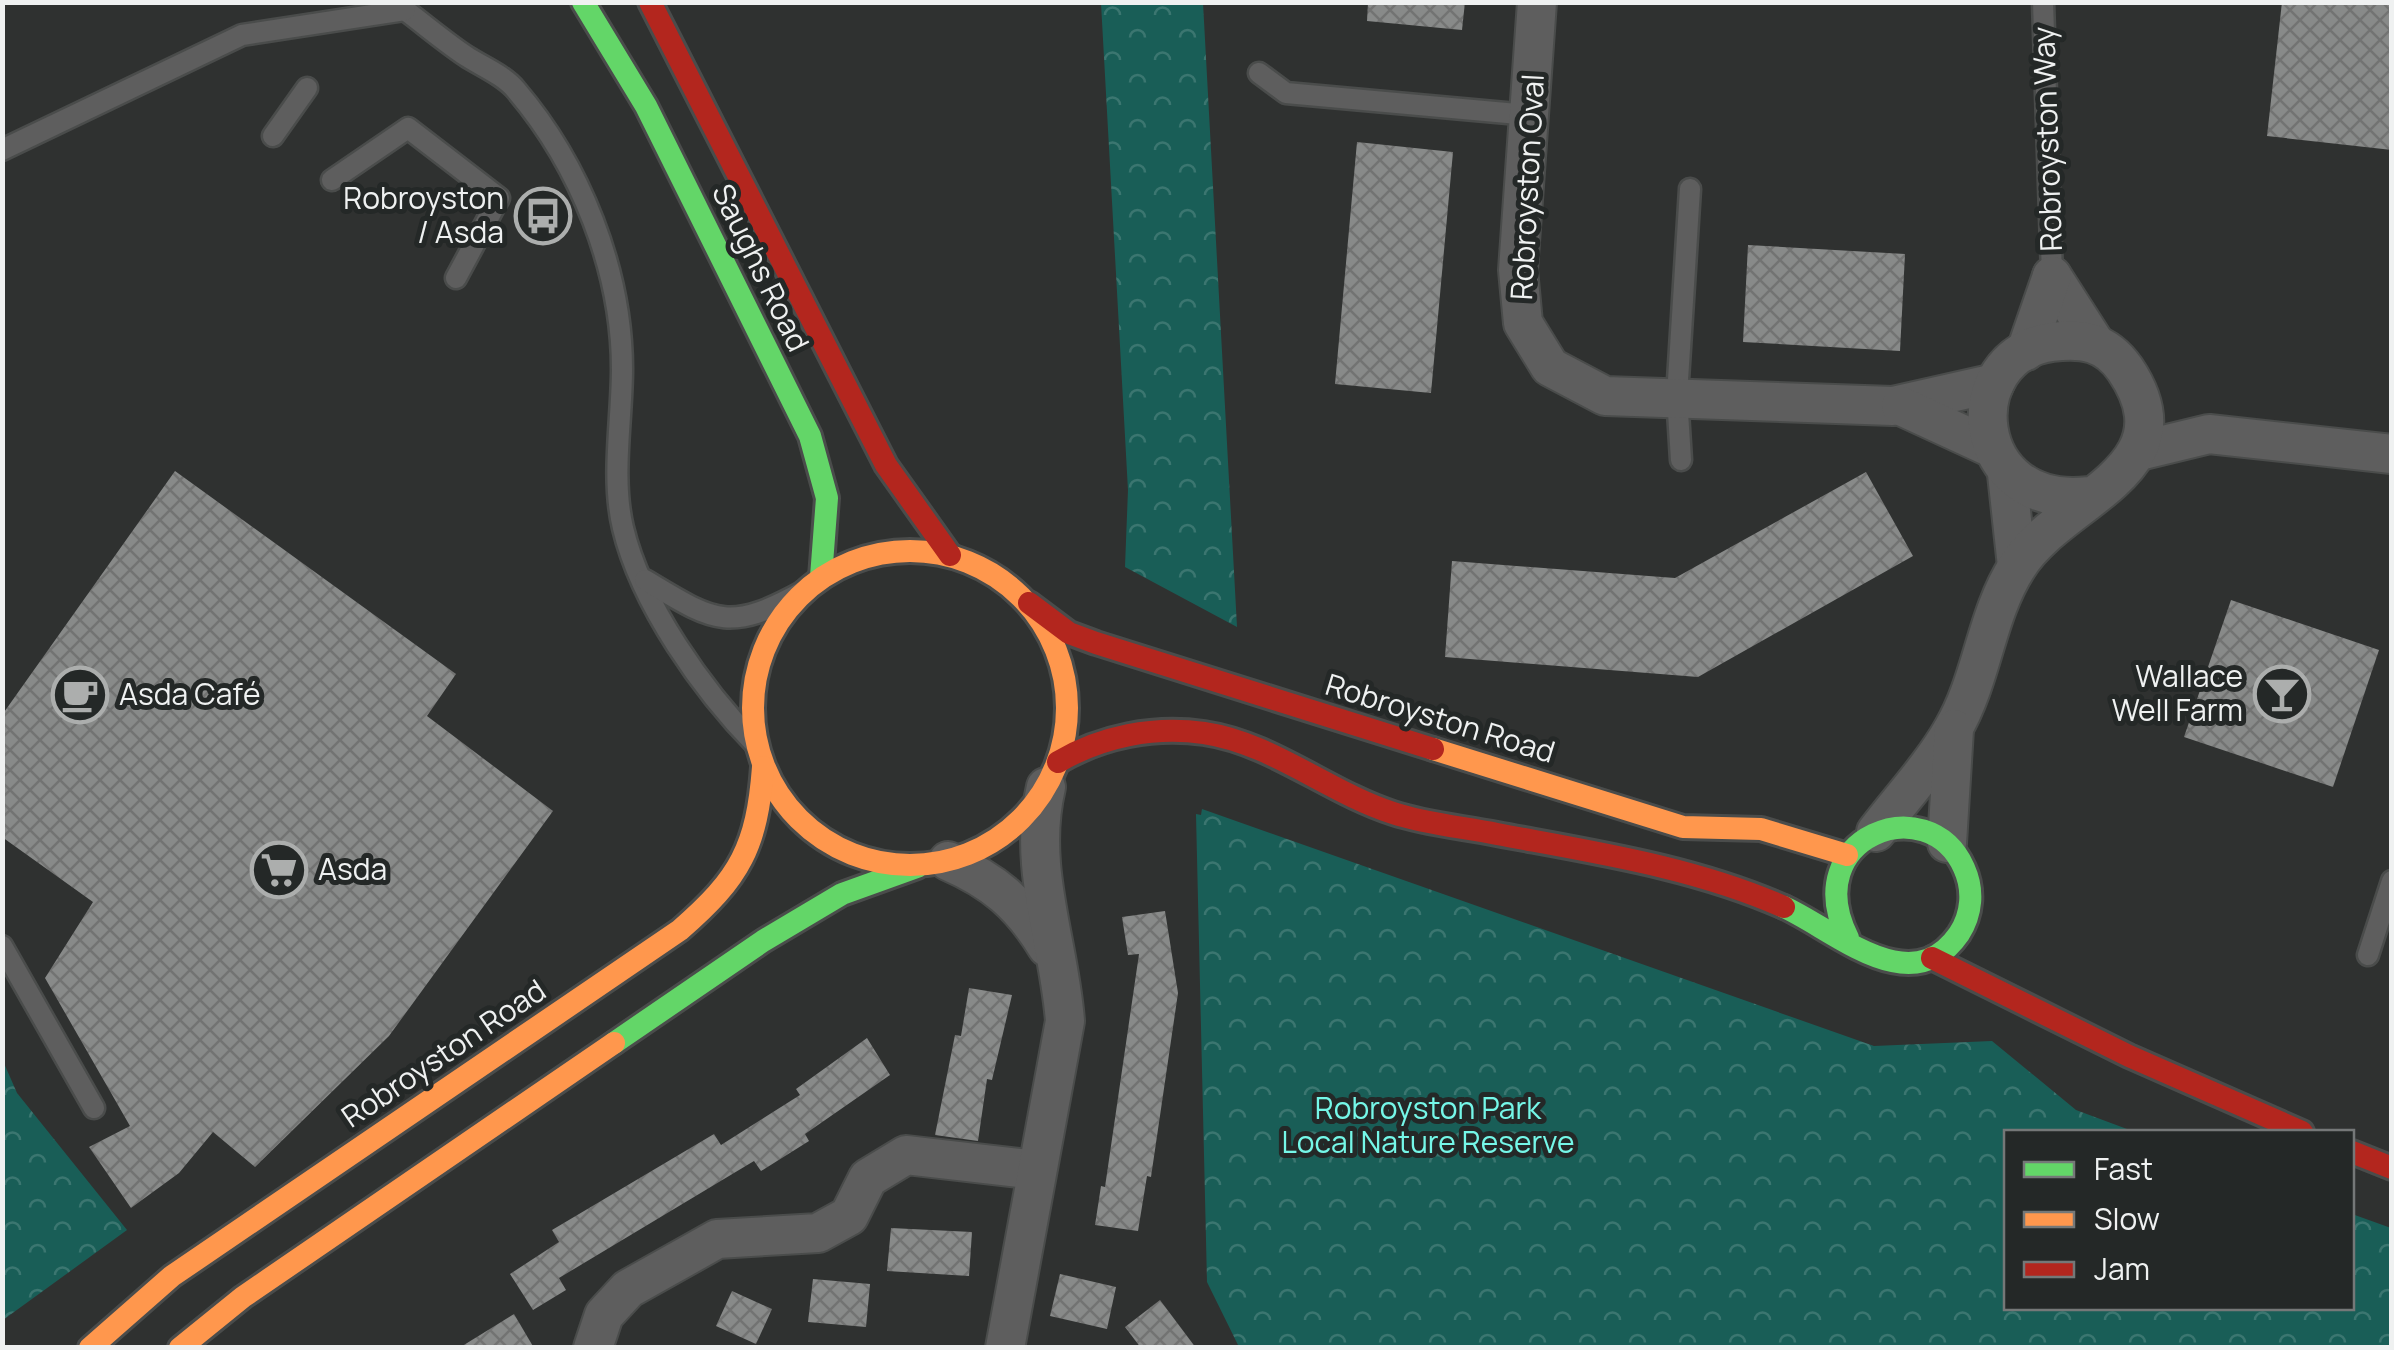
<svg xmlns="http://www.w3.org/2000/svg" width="2394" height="1350" font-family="Manrope,sans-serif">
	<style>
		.forest { fill: url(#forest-crowns) }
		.building { fill: url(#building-cross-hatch) }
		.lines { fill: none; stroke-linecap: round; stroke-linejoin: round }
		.lane-casing { stroke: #4a4c4b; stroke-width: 25 }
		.street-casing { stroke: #4a4c4b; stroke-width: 42 }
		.fast-casing { stroke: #4a4c4b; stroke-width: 28 }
		.slow-casing { stroke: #4a4c4b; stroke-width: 28 }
		.jam-casing { stroke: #4a4c4b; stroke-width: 28 }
		.lane { stroke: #5e5e5e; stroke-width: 20 }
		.street { stroke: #5e5e5e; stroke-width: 38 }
		.fast { stroke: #63d668; stroke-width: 22 }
		.slow { stroke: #ff974d; stroke-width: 22 }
		.jam { stroke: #b3261e; stroke-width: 22 }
		.labels { text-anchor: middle; stroke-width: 10; stroke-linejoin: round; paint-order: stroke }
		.street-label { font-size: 30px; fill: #eff1f1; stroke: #242827 }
		.poi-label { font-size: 30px; fill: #eff1f1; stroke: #242827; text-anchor: end }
		.park-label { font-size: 30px; fill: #75f7e8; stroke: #242827 }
	</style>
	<defs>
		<pattern id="forest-crowns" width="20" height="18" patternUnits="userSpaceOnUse" patternTransform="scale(2.5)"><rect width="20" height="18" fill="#195e57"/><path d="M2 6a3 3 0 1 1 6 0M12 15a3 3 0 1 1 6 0" fill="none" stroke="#3b7670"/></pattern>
		<pattern id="building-cross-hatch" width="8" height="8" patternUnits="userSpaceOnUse" patternTransform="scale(2.5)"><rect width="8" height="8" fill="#888a89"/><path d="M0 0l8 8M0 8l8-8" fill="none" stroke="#727372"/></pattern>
	</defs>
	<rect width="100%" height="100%" fill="#2f3130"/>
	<g class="forest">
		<polygon points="1101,3 1203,3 1237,627 1125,567 1128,490"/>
		<polygon points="1202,809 1874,1046 1992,1041 2076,1110 2135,1132 2006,1132 2006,1308 2352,1308 2352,1214 2391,1228 2391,1347 1239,1347 1207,1282 1196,814 1201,815"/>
		<polygon points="3,1061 17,1093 127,1230 3,1320"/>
	</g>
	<g class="building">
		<polygon points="1368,2 1465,2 1462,30 1367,21"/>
		<polygon points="2282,2 2392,2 2392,150 2267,136"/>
		<polygon points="1357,142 1453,152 1431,393 1335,384"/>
		<polygon points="1748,245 1905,254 1900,351 1743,342"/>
		<polygon points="175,471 456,674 427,716 553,811 389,1036 255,1167 213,1132 179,1173 131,1208 89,1147 130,1126 45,978 93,902 2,837 2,715"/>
		<polygon points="1866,472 1913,556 1698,677 1445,657 1452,561 1675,578"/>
		<polygon points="2231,600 2379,650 2333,787 2184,737"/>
		<polygon points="1165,911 1178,993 1151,1177 1147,1176 1138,1231 1095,1225 1101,1186 1105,1187 1139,954 1128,955 1122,917"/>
		<polygon points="969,988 1012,995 992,1080 987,1079 978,1141 935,1135 955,1035 961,1036"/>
		<polygon points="867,1038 890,1075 805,1134 809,1141 761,1171 754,1161 559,1278 566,1290 533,1310 510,1274 559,1242 552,1230 714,1134 721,1145 800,1095 796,1089"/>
		<polygon points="891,1228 972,1232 969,1276 887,1271"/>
		<polygon points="1060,1274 1116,1287 1107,1329 1050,1316"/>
		<polygon points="813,1279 870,1284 866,1327 808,1322"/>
		<polygon points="732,1291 772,1309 756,1344 716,1326"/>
		<polygon points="1160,1300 1196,1348 1141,1348 1125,1327"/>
		<polygon points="514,1314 534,1348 459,1348"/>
	</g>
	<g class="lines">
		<g class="lane-casing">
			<g id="lane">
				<path d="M402,2L405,10C425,25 445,42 466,56C481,66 504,75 516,90C580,165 622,270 622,369C622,420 611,478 623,528C641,604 703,691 757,746"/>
				<polyline points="2043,2 2052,276"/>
				<polyline points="1259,73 1286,93 1529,115"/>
				<polyline points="273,136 307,88"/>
				<polyline points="2,150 242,35 405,10"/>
				<polyline points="332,180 408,128 499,198 456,278"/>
				<polyline points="1681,460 1677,396 1690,189"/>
				<path d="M645,580C715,622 728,633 804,591"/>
				<polyline points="2,946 94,1108"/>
				<polyline points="2368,955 2392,881"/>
			</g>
		</g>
		<g class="street-casing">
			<g id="street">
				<polyline points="1537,2 1518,270 1523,323 1550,367 1605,396 1893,406 1995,383"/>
				<polyline points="2052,276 2093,340"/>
				<polyline points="2026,351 2052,276"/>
				<polyline points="1901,406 1992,448"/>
				<polyline points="2139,451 2209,434 2392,454"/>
				<polyline points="2007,474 2017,566"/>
				<path d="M1876,832C1901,799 1932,766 1953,729C1982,680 1986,615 2017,567C2059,498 2194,471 2125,369C2106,342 2083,338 2052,342C1956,355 1967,510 2088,496"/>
				<polyline points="1947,843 1954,729"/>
				<path d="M948,861C994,881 1021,904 1047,947"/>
				<polyline points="593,1348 604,1315 628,1289 717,1239 818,1233 849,1216 868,1178 906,1155 1037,1170"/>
				<path d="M1005,1348L1065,1021C1059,941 1027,867 1046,787"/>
			</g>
		</g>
		<g class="fast-casing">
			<g id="fast">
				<polyline points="583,2 646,106 810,436 827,498 821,577"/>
				<path d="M1784,907C1835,930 1911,1003 1959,934C1972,914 1974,890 1964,868C1928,787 1797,837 1848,938"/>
				<polyline points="614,1043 763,941 842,894 917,867"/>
			</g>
		</g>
		<g class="slow-casing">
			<g id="slow">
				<circle cx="910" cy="708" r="157"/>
				<polyline points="1433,749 1683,827 1761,829 1847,855"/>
				<path d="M90,1348L172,1276L680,930C740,878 757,847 763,767"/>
				<polyline points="180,1348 243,1297 614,1043"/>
			</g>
		</g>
		<g class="jam-casing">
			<g id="jam">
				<polyline points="650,2 886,465 950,555"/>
				<polyline points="1029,603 1069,633 1096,643 1433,749"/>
				<path d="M1058,762C1102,736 1154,726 1204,733C1272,743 1328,792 1393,813C1426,824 1462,827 1497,834C1593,852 1694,867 1784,907"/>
				<polyline points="1932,958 2129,1056 2302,1132"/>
				<polyline points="2352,1152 2392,1168"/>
			</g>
		</g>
		<use href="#lane" class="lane"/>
		<use href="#street" class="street"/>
		<use href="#fast" class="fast"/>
		<use href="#slow" class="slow"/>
		<use href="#jam" class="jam"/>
	</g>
	<defs>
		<g id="bus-ring" transform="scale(2.875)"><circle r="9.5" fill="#242827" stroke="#acaead" stroke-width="1.5"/><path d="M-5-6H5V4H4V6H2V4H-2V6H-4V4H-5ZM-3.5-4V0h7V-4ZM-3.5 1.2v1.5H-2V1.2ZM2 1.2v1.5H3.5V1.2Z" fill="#acaead"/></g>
		<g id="bar-ring" transform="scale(2.875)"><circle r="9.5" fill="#242827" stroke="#acaead" stroke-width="1.5"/><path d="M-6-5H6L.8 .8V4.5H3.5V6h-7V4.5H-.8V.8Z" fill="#acaead"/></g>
		<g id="cafe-ring" transform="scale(2.875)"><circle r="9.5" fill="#242827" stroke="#acaead" stroke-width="1.5"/><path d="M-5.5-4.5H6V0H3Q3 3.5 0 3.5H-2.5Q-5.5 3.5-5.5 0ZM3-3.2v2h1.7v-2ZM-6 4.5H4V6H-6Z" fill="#acaead"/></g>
		<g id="supermarket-ring" transform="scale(2.875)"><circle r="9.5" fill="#242827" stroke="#acaead" stroke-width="1.5"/><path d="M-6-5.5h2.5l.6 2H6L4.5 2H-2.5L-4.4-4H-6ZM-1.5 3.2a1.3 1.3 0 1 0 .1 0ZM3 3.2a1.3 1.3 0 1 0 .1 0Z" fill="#acaead"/></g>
	</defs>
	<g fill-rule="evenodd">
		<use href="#bus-ring" x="543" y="216"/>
		<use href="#bar-ring" x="2282" y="694"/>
		<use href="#cafe-ring" x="80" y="695"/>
		<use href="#supermarket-ring" x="279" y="870"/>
	</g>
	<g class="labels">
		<g class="street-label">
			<text transform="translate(2048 139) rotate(-92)" y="10">Robroyston Way</text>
			<text transform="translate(1528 187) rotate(-87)" y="10">Robroyston Oval</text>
			<text transform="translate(760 268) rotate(64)" y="10">Saughs Road</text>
			<text transform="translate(1440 719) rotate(17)" y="10">Robroyston Road</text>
			<text transform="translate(444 1054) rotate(-34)" y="10">Robroyston Road</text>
		</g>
		<g class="poi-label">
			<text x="504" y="209">Robroyston<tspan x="504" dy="34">/ Asda</tspan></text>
			<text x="2243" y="687">Wallace<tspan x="2243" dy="34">Well Farm</tspan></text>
			<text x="119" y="705" text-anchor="start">Asda Café</text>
			<text x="318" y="880" text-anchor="start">Asda</text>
		</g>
		<g class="park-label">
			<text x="1428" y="1119">Robroyston Park<tspan x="1428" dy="34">Local Nature Reserve</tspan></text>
		</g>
	</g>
	<rect width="2394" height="1350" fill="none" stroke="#eff1f1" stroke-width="10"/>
	<rect x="2004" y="1130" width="350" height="180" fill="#242827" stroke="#757878" stroke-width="2.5"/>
	<rect x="2024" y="1162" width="50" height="15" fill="#63d668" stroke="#757878" stroke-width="2.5"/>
	<text x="2094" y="1180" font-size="30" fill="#eff1f1">Fast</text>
	<rect x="2024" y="1212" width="50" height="15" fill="#ff974d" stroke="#757878" stroke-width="2.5"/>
	<text x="2094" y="1230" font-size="30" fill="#eff1f1">Slow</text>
	<rect x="2024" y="1262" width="50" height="15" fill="#b3261e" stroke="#757878" stroke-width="2.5"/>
	<text x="2094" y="1280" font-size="30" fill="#eff1f1">Jam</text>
</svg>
